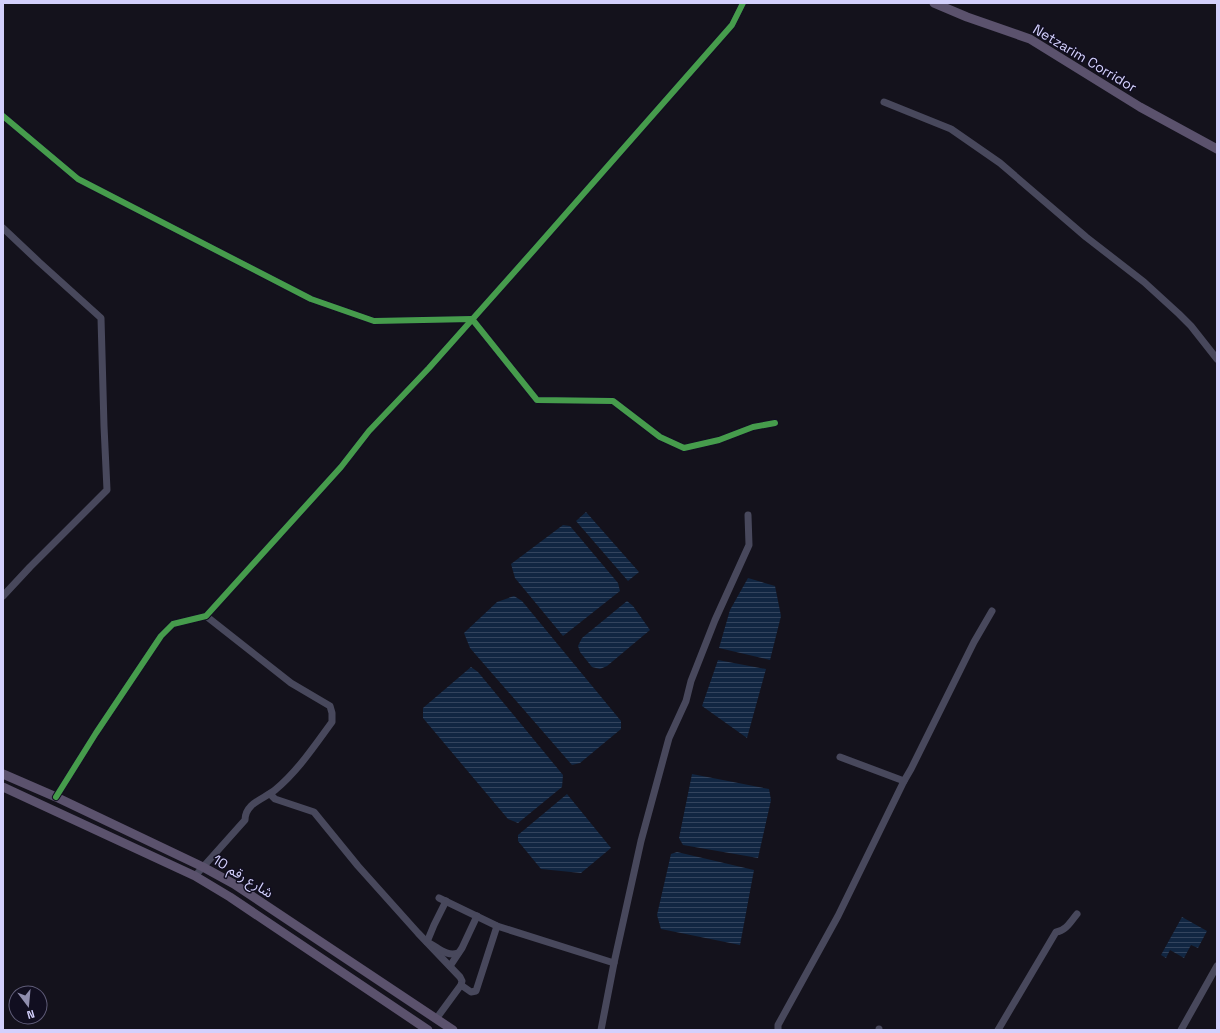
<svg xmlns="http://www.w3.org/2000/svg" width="1220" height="1033" font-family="'Space Grotesk','Noto Sans Arabic',sans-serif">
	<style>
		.water { fill: url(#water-rules) }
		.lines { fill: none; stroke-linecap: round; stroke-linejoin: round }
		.minor { stroke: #48485c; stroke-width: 7 }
		.major { stroke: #5b526d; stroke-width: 9 }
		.cycleway-casing { stroke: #110e20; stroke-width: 8 }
		.cycleway { stroke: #469c4c; stroke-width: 6 }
		.labels { text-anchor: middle; stroke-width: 3; stroke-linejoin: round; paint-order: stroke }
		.street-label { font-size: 14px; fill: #d3d0fc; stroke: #110e20 }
	</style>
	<defs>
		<pattern id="water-rules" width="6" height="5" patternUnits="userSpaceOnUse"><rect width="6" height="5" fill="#112642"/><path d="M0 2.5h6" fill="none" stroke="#33445e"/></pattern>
	</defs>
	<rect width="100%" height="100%" fill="#14121c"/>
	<g class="water">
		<polygon points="586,512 639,572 628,581 576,521"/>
		<polygon points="563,525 570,526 618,583 620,591 563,636 515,578 511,564"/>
		<polygon points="748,578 775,586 781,616 770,660 719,648 730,610"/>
		<polygon points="514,596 522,601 621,721 621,729 580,763 572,765 470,648 464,633 497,602"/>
		<polygon points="627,601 633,606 650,630 607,666 600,669 592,667 580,652 578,646 582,638"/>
		<polygon points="718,660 766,669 747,738 702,706"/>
		<polygon points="471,667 478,672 563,775 562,787 518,823 508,819 423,718 423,708"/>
		<polygon points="692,774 769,789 771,800 758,858 683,845 679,838"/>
		<polygon points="567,794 611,848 581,873 541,869 518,841 518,835"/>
		<polygon points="677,852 754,870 740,945 661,929 657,915 671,854"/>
		<polygon points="1182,917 1207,931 1198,948 1191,945 1184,958 1170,950 1166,958 1161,955"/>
	</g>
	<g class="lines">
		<g class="minor">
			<polyline points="884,102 951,129 1000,163 1086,237 1144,282 1179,314 1191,326 1217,359"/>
			<polyline points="3,116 78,179 311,299 374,321 472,319 537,400 613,401 660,437 684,448 719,440 753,427 775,423"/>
			<polyline points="3,228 39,262 101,318 104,426 107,490 30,567 3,596"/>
			<polyline points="840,757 904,781"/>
			<polyline points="270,794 275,799 314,812 358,866 418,933 460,977 462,981 461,985 436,1019"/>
			<polyline points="56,797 96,733 161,636 173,624 206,616 341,467 369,431 429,368 534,250 732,25 743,3"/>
			<path d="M195,876L245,820C245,803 264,799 275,790C298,771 315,745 332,722V713L330,706L291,683L206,616"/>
			<polyline points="439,898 497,926 614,963"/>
			<path d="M446,901L434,925L427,942C438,947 446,957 458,953"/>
			<polyline points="450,966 462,948 477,916"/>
			<polyline points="461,985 471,992 476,991 497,926"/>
			<polyline points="879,1029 879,1030"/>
			<polyline points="601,1030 614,963 641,841 669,738 686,701 691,681 715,620 749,545 748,515"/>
			<polyline points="778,1030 778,1025 838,916 904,781 911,769 974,642 992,611"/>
			<path d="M998,1030L1056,932C1066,931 1071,921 1077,914"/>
			<polyline points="1181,1030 1217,966"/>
		</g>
		<g class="major">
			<polyline points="934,3 967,17 1030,39 1140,107 1217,149"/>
			<polyline points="3,774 56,797 203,867 234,884 453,1030"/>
			<polyline points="3,787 195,876 230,897 428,1030"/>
		</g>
		<g class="cycleway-casing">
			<g id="cycleway">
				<polyline points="3,116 78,179 311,299 374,321 472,319 537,400 613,401 660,437 684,448 719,440 753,427 775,423"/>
				<polyline points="56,797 96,733 161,636 173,624 206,616 341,467 369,431 429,368 534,250 732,25 743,3"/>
			</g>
		</g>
		<use href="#cycleway" class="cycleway"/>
	</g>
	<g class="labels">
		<g class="street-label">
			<text transform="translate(1085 58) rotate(31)" y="5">Netzarim Corridor</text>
			<text transform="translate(243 876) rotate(32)" y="5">شارع رقم 10</text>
		</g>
	</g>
	<rect width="1220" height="1033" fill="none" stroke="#d3d0fc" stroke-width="8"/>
	<g transform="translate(28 1005) rotate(164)"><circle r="19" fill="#110e20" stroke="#5f5c78"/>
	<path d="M0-3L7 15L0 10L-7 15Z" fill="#908eae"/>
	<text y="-6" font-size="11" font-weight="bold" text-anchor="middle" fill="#d3d0fc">N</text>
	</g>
</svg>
